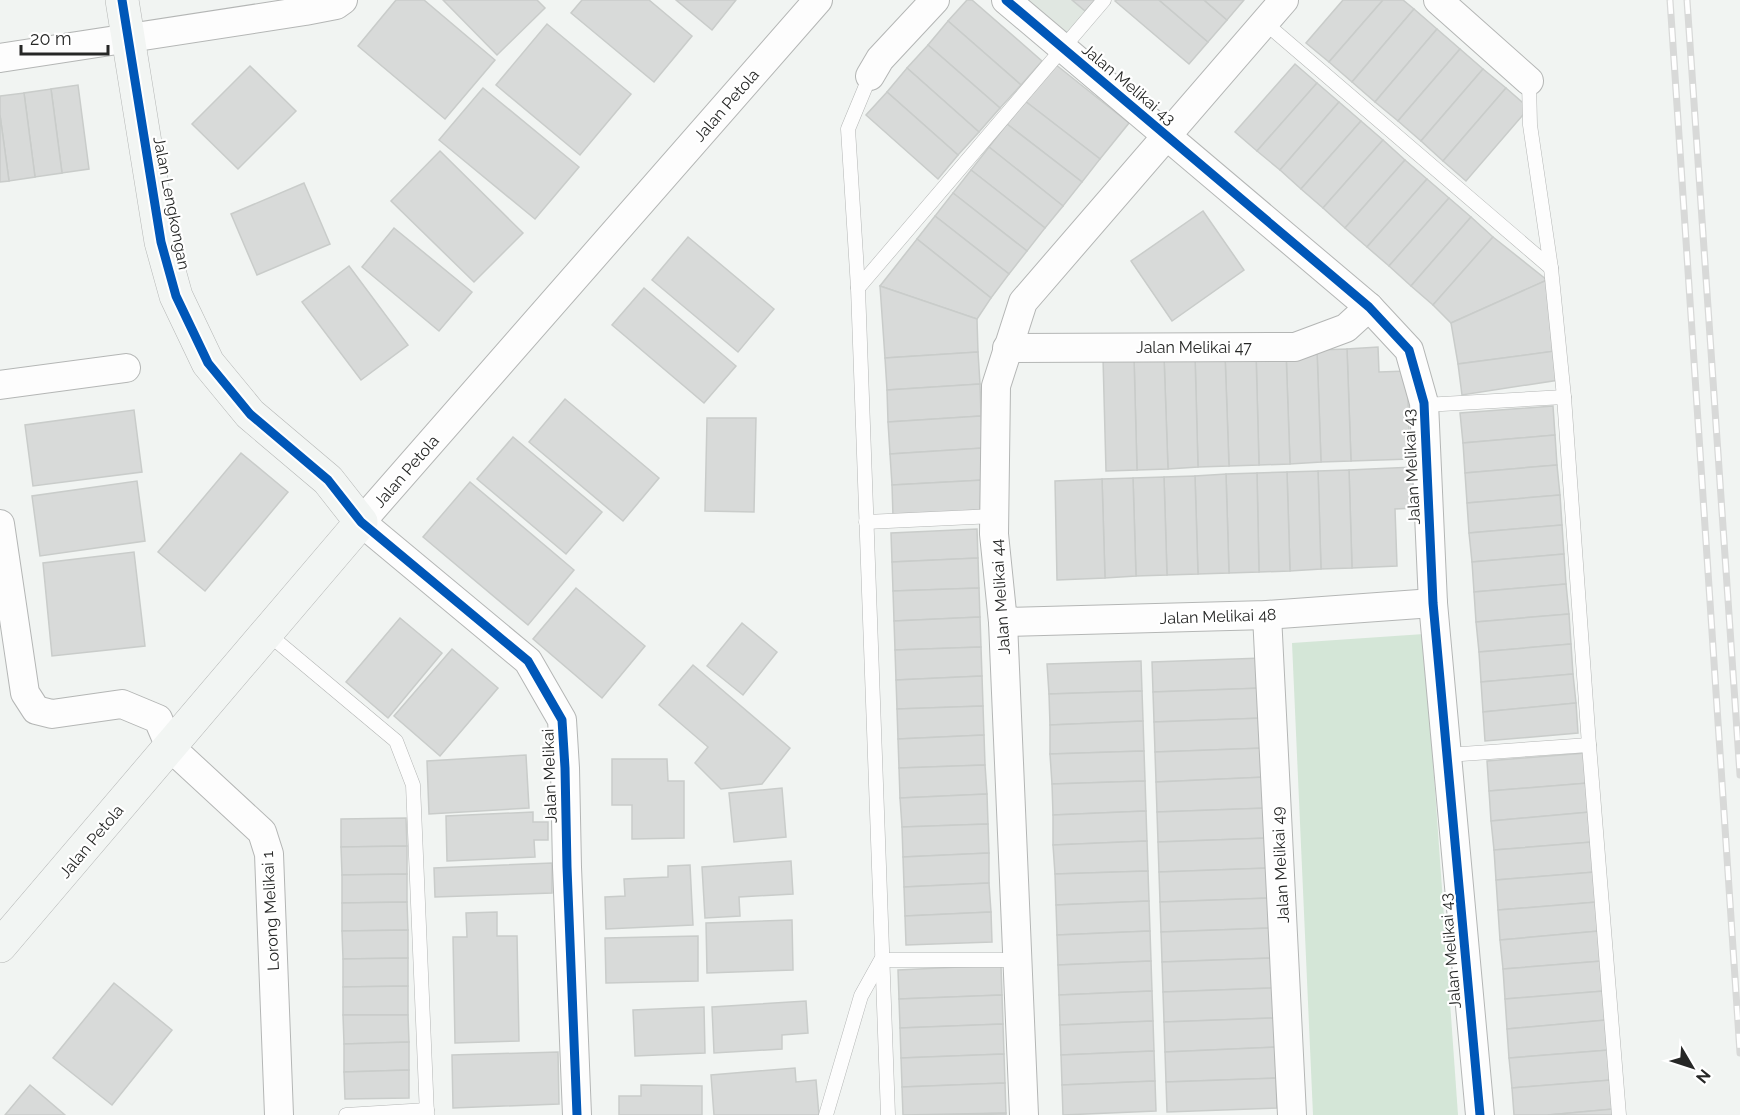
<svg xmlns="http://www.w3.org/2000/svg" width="1740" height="1115" font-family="Raleway,sans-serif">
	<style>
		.built { fill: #e0e7e1 }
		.green { fill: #d4e6d7 }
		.building { fill: #d8dad9; stroke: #c9ccca; stroke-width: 1.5 }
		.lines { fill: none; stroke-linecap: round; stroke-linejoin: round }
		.lane-casing { stroke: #b4b6b5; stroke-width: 15 }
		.street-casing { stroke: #b4b6b5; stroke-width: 30 }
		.secondary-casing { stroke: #b4b6b5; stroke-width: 34 }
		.lane { stroke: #fdfdfd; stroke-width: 14 }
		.street { stroke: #fdfdfd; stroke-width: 28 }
		.secondary { stroke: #f2f5f3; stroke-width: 33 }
		.rail-casing { stroke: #d8d9d8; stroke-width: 7 }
		.rail { stroke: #fff; stroke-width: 4.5; stroke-dasharray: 14; stroke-linecap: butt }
		.cycleway-casing { stroke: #fff; stroke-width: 13 }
		.cycleway { stroke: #0057b8; stroke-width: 9 }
		.labels { text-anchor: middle; stroke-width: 4.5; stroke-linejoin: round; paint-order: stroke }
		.street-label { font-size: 16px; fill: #262726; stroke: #fff }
	</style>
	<rect width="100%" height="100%" fill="#f1f4f2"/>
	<polygon class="built" points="1026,0 1095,0 1065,35"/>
	<polygon class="green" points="1424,634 1458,1115 1313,1115 1292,643"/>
	<g class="building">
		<polygon points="396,0 424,0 495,60 445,119 358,46"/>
		<polygon points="443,0 537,0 545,8 497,55"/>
		<polygon points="582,0 649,0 692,36 654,82 571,13"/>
		<polygon points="676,0 736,0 712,30"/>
		<polygon points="967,0 972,0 1042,61 1021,85 948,21"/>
		<polygon points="1072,0 1095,0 1085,11"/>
		<polygon points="1117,0 1159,0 1208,42 1189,64 1115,1"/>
		<polygon points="1159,0 1204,0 1227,20 1208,42"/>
		<polygon points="1204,0 1244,0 1227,20"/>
		<polygon points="1343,0 1383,0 1329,62 1306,43"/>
		<polygon points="1383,0 1403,0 1414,9 1352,82 1329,62"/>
		<polygon points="1414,9 1437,29 1375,102 1352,82"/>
		<polygon points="948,21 1021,85 1000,108 928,45"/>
		<polygon points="547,24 631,94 580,155 496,85"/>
		<polygon points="1437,29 1460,49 1398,121 1375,102"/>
		<polygon points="928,45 1000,108 979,132 907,68"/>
		<polygon points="1460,49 1483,69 1421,141 1398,121"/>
		<polygon points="1055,64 1129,123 1100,159 1025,101"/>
		<polygon points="1295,64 1317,83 1257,151 1235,132"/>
		<polygon points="250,66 296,111 238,169 192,124"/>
		<polygon points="907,68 979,132 958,155 887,92"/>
		<polygon points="1483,69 1506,88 1443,161 1421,141"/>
		<polygon points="1317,83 1339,102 1280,170 1257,151"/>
		<polygon points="78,85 89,169 62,173 51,89"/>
		<polygon points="483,88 579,167 535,219 439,140"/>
		<polygon points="1506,88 1529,108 1466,181 1443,161"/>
		<polygon points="51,89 62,173 35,177 24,93"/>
		<polygon points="887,92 958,155 938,179 866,115"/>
		<polygon points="24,93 35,177 9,181 0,115 0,96"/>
		<polygon points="1025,101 1100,159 1082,182 1007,124"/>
		<polygon points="1339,102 1361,121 1301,189 1280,170"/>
		<polygon points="0,115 9,181 0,182"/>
		<polygon points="1361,121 1383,140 1323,208 1301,189"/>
		<polygon points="1007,124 1082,182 1063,206 989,147"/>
		<polygon points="1383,140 1405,160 1345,228 1323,208"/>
		<polygon points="989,147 1063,206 1045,228 971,170"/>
		<polygon points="440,151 523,233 474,282 391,201"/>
		<polygon points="1405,160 1427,179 1367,247 1345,228"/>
		<polygon points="971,170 1045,228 1027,251 953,193"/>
		<polygon points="1427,179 1449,198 1389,266 1367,247"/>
		<polygon points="304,183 330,244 257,275 231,214"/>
		<polygon points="953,193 1027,251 1009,274 935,216"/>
		<polygon points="1449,198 1471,217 1411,286 1389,266"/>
		<polygon points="1203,211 1244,270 1172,321 1131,261"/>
		<polygon points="935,216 1009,274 991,298 917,239"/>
		<polygon points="1471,217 1493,237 1433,305 1411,286"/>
		<polygon points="394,228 472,292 439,331 362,267"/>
		<polygon points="688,237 774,309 738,352 652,280"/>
		<polygon points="1493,237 1547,280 1451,323 1433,305"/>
		<polygon points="917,239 991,298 977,319 880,286"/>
		<polygon points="349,266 408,345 361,380 302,302"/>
		<polygon points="1547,280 1555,351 1458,364 1451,323"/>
		<polygon points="880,286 977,319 978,352 885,358"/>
		<polygon points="644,288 736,366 704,403 612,325"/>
		<polygon points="1378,347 1379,372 1407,371 1410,459 1351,461 1347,349"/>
		<polygon points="1347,349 1351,461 1321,462 1317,350"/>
		<polygon points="1317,350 1321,462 1290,464 1286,351"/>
		<polygon points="1286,351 1290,464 1259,465 1256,352"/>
		<polygon points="1555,351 1559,380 1462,395 1458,364"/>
		<polygon points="978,352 980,384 887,390 885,358"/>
		<polygon points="1256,352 1259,465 1229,466 1225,354"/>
		<polygon points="1225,354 1229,466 1198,467 1195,355"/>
		<polygon points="1195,355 1198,467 1168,469 1164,356"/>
		<polygon points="1164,356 1168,469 1137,470 1134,357"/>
		<polygon points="1134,357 1137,470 1106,471 1103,358"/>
		<polygon points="980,384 981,416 888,422 887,390"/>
		<polygon points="565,399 659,478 623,521 529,442"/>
		<polygon points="1553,406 1555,435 1463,443 1460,413"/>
		<polygon points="134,410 142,472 33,486 25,425"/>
		<polygon points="981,416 983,448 890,454 888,422"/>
		<polygon points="707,418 756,418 754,512 705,511"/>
		<polygon points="1555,435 1557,465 1465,473 1463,443"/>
		<polygon points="513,437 602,512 566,554 477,479"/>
		<polygon points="983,448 984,480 892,485 890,454"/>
		<polygon points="241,453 288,492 205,591 158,552"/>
		<polygon points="1557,465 1560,495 1467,503 1465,473"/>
		<polygon points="1414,467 1415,508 1395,509 1397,566 1352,568 1349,470"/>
		<polygon points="1349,470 1352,568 1321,569 1318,471"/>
		<polygon points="1318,471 1321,569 1290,571 1287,472"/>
		<polygon points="1287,472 1290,571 1259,572 1257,473"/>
		<polygon points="1257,473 1259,572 1229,573 1226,474"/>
		<polygon points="1226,474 1229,573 1198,574 1195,476"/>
		<polygon points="1195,476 1198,574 1167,575 1164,477"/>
		<polygon points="1164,477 1167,575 1136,576 1133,478"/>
		<polygon points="1133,478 1136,576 1105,578 1102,479"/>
		<polygon points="1102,479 1105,578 1057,580 1055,481"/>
		<polygon points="984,480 986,512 893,517 892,485"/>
		<polygon points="137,481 145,541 40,556 32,496"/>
		<polygon points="470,482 574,570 528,625 423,537"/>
		<polygon points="1560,495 1562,525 1469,533 1467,503"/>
		<polygon points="1562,525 1564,554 1472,562 1469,533"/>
		<polygon points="977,529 978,558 892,562 891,533"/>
		<polygon points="134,552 145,646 52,656 43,563"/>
		<polygon points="1564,554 1566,584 1474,592 1472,562"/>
		<polygon points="978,558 979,588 893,591 892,562"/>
		<polygon points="1566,584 1569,614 1476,622 1474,592"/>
		<polygon points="576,588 645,646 602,698 533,639"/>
		<polygon points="979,588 980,617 894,621 893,591"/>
		<polygon points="1569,614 1571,644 1479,652 1476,622"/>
		<polygon points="980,617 981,647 895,650 894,621"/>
		<polygon points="400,618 442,653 388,718 346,682"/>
		<polygon points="742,623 777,652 743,695 707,666"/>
		<polygon points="1571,644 1573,674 1481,682 1479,652"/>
		<polygon points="981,647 982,676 896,680 895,650"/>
		<polygon points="452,649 498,688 440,756 394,716"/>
		<polygon points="1262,658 1263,688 1153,692 1152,662"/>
		<polygon points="1141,661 1142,691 1049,694 1047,664"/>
		<polygon points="693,665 790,748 762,784 721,789 695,763 708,747 659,705"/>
		<polygon points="1573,674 1576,703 1483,712 1481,682"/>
		<polygon points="982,676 983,706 897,709 896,680"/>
		<polygon points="1263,688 1264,718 1154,722 1153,692"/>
		<polygon points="1142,691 1143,721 1050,725 1049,694"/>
		<polygon points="1576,703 1578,733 1485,741 1483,712"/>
		<polygon points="983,706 984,735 898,739 897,709"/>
		<polygon points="1264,718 1265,748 1155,752 1154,722"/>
		<polygon points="1143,721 1144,751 1050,754 1050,725"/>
		<polygon points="984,735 985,765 899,768 898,739"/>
		<polygon points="1265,748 1266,777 1156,782 1155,752"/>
		<polygon points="1144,751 1145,781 1052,784 1050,754"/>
		<polygon points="1586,753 1588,783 1489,791 1487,761"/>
		<polygon points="526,755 529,808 429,814 427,761"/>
		<polygon points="612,759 667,759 668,781 684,781 684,838 632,839 632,805 612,805"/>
		<polygon points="985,765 987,794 900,798 899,768"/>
		<polygon points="1266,777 1267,808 1157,812 1156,782"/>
		<polygon points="1145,781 1146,811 1053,815 1052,784"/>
		<polygon points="1588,783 1590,812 1491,821 1489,791"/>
		<polygon points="782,788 786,837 734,842 729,793"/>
		<polygon points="987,794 988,824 902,827 900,798"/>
		<polygon points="1267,808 1268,838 1158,842 1157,812"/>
		<polygon points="1146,811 1147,841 1053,845 1053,815"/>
		<polygon points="533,812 533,822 548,822 548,840 534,840 535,857 447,861 446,816"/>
		<polygon points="1590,812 1592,842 1494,850 1491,821"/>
		<polygon points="406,818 407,846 341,847 341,819"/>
		<polygon points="988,824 989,853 903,857 902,827"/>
		<polygon points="1268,838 1269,868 1159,872 1158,842"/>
		<polygon points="1147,841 1148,871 1055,874 1053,845"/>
		<polygon points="1592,842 1595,872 1496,880 1494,850"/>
		<polygon points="407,846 407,874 342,875 341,847"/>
		<polygon points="989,853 989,883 904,887 903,857"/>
		<polygon points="791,861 793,894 739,897 740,916 705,918 702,867"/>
		<polygon points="552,863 552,893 435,897 434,868"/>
		<polygon points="690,865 693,925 606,929 605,897 625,896 624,879 668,877 668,866"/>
		<polygon points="1269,868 1270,898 1160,902 1159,872"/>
		<polygon points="1148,871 1149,901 1056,905 1055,874"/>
		<polygon points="1595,872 1597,902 1498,910 1496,880"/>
		<polygon points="407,874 407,902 342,903 342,875"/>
		<polygon points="989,883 991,912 905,916 904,887"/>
		<polygon points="1270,898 1271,928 1161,932 1160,902"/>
		<polygon points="1149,901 1150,931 1057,935 1056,905"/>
		<polygon points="407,902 408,930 342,931 342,903"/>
		<polygon points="1597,902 1599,931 1500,940 1498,910"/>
		<polygon points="497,912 497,936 517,936 519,1041 455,1043 453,937 467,937 466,913"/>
		<polygon points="991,912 992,942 906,945 905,916"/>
		<polygon points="792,920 793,970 707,973 706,923"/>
		<polygon points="1271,928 1272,958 1162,962 1161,932"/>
		<polygon points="408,930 408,958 343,959 342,931"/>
		<polygon points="1150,931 1151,961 1058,965 1057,935"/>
		<polygon points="1599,931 1602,961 1503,969 1500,940"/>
		<polygon points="698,936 698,981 606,983 605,938"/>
		<polygon points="408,958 408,986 343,987 343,959"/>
		<polygon points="1272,958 1273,988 1163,992 1162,962"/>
		<polygon points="1151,961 1152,991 1059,995 1058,965"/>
		<polygon points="1602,961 1604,991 1505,999 1503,969"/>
		<polygon points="1001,965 1002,995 899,999 898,970"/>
		<polygon points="114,983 172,1030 112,1105 53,1058"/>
		<polygon points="408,986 408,1015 343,1015 343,987"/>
		<polygon points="1273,988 1274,1018 1164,1022 1163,992"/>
		<polygon points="1152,991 1153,1021 1060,1025 1059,995"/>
		<polygon points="1604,991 1606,1020 1507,1029 1505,999"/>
		<polygon points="1002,995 1003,1024 900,1028 899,999"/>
		<polygon points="806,1001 808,1033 782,1035 782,1049 714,1053 712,1007"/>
		<polygon points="704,1007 705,1053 635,1056 633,1010"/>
		<polygon points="343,1015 408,1015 409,1042 344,1044"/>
		<polygon points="1274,1018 1275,1047 1165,1052 1164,1022"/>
		<polygon points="1606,1020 1609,1050 1509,1058 1507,1029"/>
		<polygon points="1153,1021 1154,1051 1061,1055 1060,1025"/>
		<polygon points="1003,1024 1004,1054 901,1058 900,1028"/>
		<polygon points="409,1042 409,1070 344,1072 344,1044"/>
		<polygon points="1275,1047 1276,1078 1166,1082 1165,1052"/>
		<polygon points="1609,1050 1611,1080 1512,1088 1509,1058"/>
		<polygon points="1154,1051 1155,1081 1062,1085 1061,1055"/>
		<polygon points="558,1052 559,1104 453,1108 452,1055"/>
		<polygon points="1004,1054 1005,1083 902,1087 901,1058"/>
		<polygon points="795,1068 796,1082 816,1080 819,1115 714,1115 711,1075"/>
		<polygon points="409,1070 409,1098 345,1099 344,1072"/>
		<polygon points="1276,1078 1277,1108 1167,1112 1166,1082"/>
		<polygon points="1611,1080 1613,1109 1548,1115 1514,1115 1512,1088"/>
		<polygon points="1155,1081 1156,1111 1063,1115 1062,1085"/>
		<polygon points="1005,1083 1006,1113 903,1115 902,1087"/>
		<polygon points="30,1085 65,1115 5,1115"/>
		<polygon points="641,1085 702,1086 702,1115 619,1115 619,1096 641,1096"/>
		<polygon points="1613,1109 1614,1115 1548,1115"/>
		<polygon points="1006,1113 1006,1115 944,1115"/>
	</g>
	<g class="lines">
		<g class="lane-casing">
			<g id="lane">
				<polyline points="1264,22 1551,268"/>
				<polyline points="870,76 848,129 858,288 888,1115"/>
				<polyline points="1529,81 1530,125 1551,268 1564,397 1589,745 1619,1115"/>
				<polyline points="858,288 1104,0"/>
				<polyline points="1424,405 1564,397"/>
				<polyline points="866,522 995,516"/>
				<polyline points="267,633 396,741 413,785 427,1115"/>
				<polyline points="1447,755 1589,745"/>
				<polyline points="346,1115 427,1110"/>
				<polyline points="826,1115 861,996 881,960 1018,960"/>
			</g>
		</g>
		<g class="street-casing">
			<g id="street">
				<polyline points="1006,0 1369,307 1409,350 1424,403 1433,603 1480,1115"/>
				<polyline points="1438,0 1529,81"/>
				<polyline points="0,58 305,11 336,5 343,0"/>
				<polyline points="870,76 880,59 935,0"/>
				<polyline points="1007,348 1295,347 1346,328 1369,307"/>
				<polyline points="0,385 126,368"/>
				<polyline points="0,524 25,693 36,710 52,714 122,704 158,719 170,747 262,832 269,854 279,1115"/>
				<polyline points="1267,615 1292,1115"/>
				<polyline points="1003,622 1267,615 1433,603"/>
				<polyline points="577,1115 567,867 565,768 562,720 528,661 361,522 818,0"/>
				<polyline points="1024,1115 1003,622 994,534 996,386 1023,302 1284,0"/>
			</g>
		</g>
		<g class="secondary-casing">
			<polyline id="secondary" points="0,946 361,522 328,480 250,414 208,363 176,296 161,242 122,0"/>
		</g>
		<use href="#lane" class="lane"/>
		<use href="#street" class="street"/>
		<use href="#secondary" class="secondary"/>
		<g class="rail-casing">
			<g id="rail">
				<polyline points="1670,0 1740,1053"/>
				<polyline points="1687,0 1740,775"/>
			</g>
		</g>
		<use href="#rail" class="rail"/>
		<g class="cycleway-casing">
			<g id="cycleway">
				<polyline points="122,0 161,242 176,296 208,363 250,414 328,480 361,522 528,661 562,720 565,768 567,867 577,1115"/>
				<polyline points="1006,0 1369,307 1409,350 1424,403 1433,603 1480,1115"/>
			</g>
		</g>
		<use href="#cycleway" class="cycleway"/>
	</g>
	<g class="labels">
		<g class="street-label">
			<text transform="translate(1129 84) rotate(40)" y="6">Jalan Melikai 43</text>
			<text transform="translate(726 105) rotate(-49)" y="6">Jalan Petola</text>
			<text transform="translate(172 203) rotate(79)" y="6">Jalan Lengkongan</text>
			<text x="1194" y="353">Jalan Melikai 47</text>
			<text transform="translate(1411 467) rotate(-93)" y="6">Jalan Melikai 43</text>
			<text transform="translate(406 471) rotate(-49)" y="6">Jalan Petola</text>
			<text transform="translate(1000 597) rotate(-94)" y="6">Jalan Melikai 44</text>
			<text transform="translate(1218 616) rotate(-2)" y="6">Jalan Melikai 48</text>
			<text transform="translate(549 776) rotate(-92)" y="6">Jalan Melikai</text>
			<text transform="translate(91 841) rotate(-50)" y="6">Jalan Petola</text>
			<text transform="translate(1280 865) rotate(-93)" y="6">Jalan Melikai 49</text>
			<text transform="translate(270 911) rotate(-93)" y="6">Lorong Melikai 1</text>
			<text transform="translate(1450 951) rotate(-95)" y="6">Jalan Melikai 43</text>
		</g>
	</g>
	<g transform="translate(1692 1067) rotate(129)" stroke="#ffffff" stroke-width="4.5" paint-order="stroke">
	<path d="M0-4.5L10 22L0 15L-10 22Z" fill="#262726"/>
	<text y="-9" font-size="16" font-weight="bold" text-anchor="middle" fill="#262726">N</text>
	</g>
	<path d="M21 45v9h87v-9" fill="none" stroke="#262726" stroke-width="3"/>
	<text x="30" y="45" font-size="18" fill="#262726" stroke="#ffffff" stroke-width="4.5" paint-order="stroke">20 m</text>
</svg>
